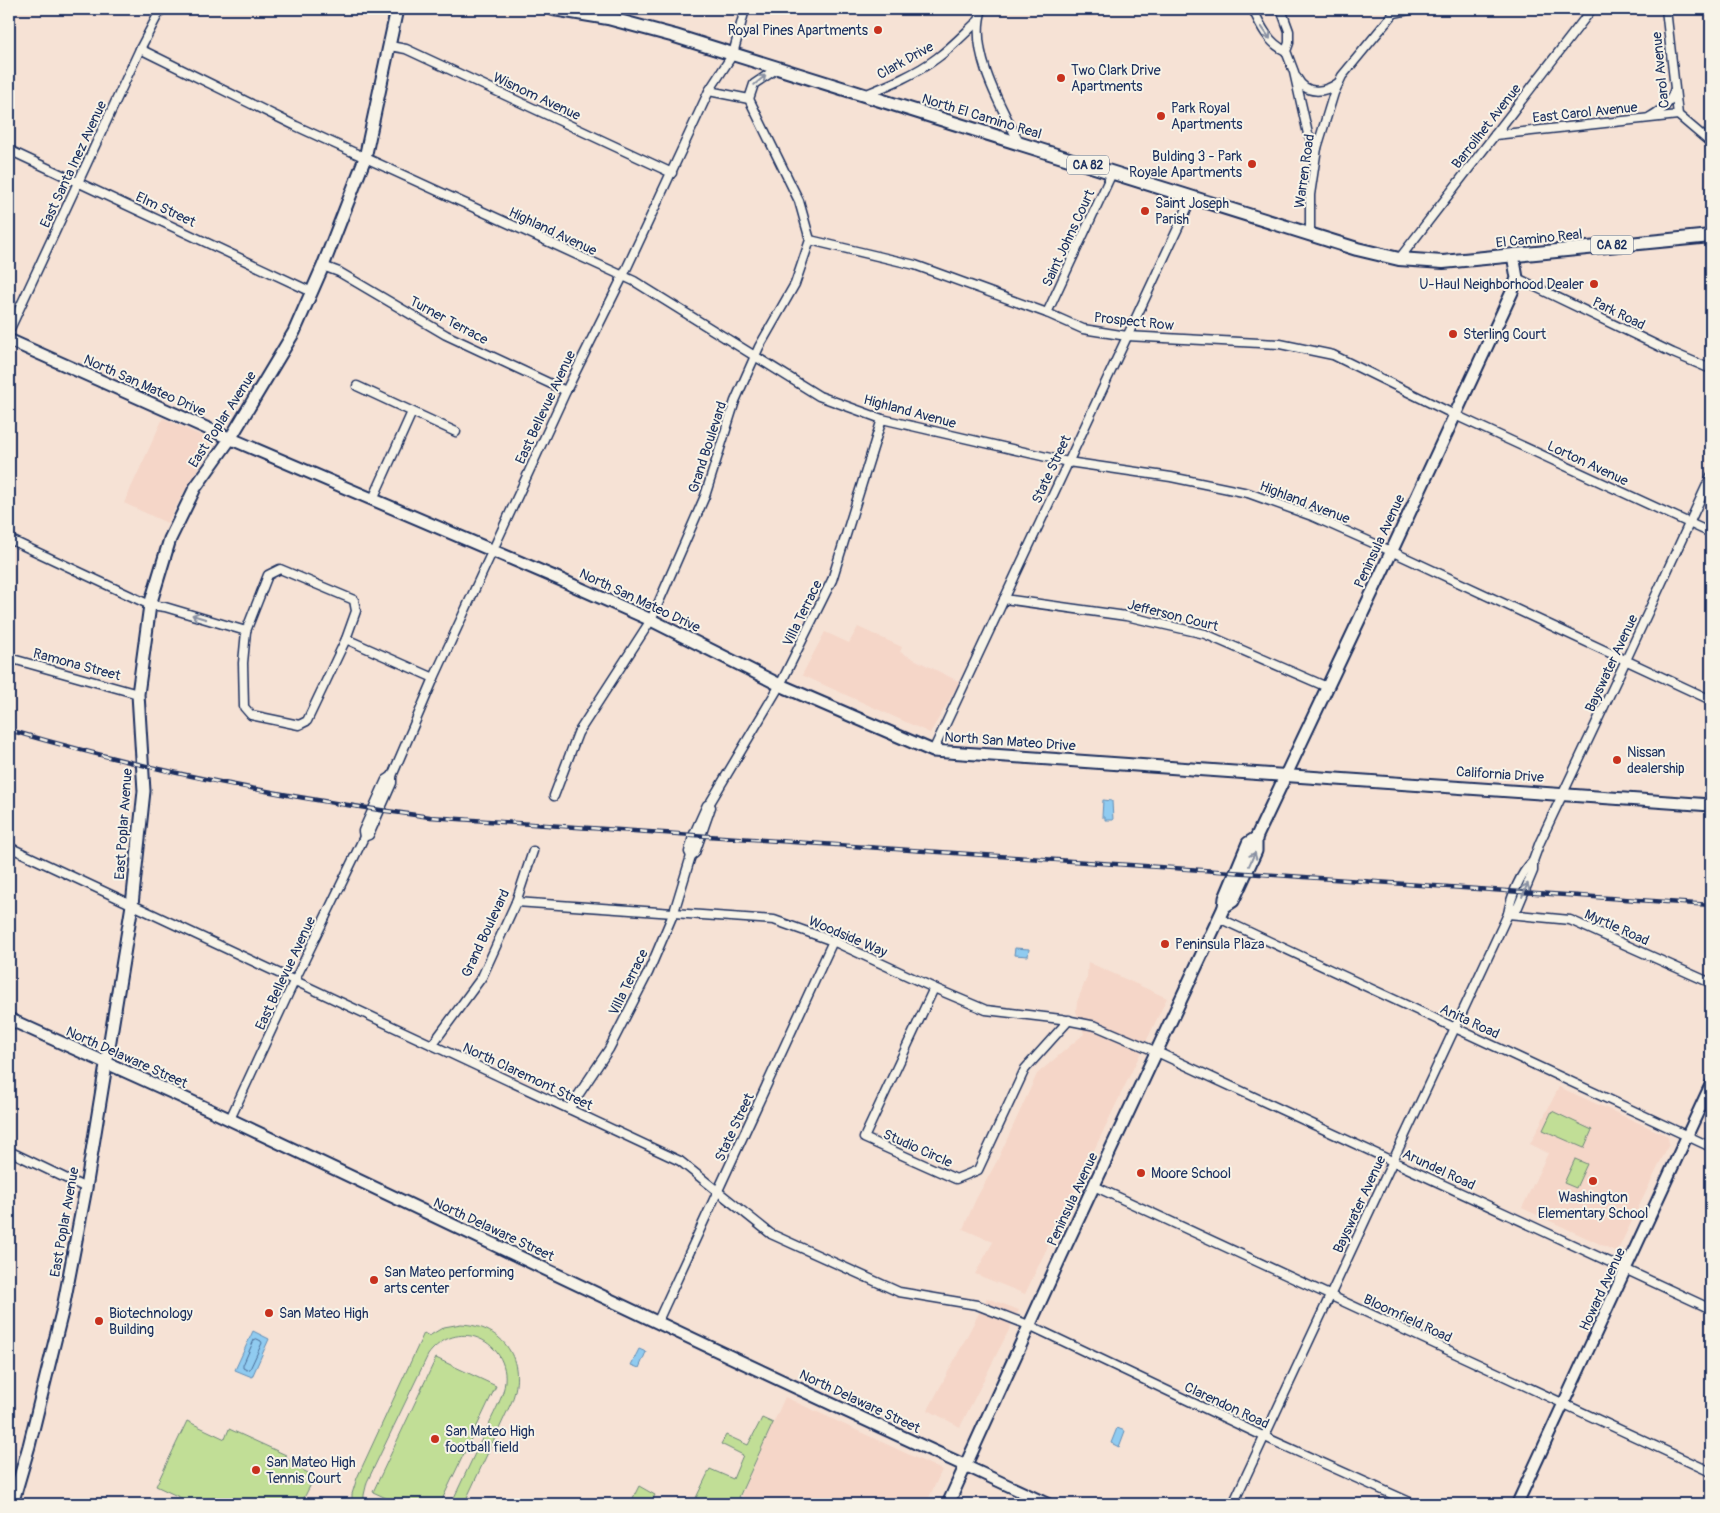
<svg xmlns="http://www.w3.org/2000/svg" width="1720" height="1513" font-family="Pangolin,sans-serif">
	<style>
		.built { fill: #f5d6c8 }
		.green { fill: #c1de96; stroke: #6e867a }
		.water { fill: #90cbf0; stroke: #618db6 }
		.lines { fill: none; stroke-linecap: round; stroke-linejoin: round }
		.shore { stroke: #4a6d98; stroke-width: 1 }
		.minor-casing { stroke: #1b2f5e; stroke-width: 11 }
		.tertiary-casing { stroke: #1b2f5e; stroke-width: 14 }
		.secondary-casing { stroke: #1b2f5e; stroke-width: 15 }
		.primary-casing { stroke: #1b2f5e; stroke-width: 16 }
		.minor { stroke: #f7f3e8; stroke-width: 8 }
		.tertiary { stroke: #f7f3e8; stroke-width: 10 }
		.secondary { stroke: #f7f3e8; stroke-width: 11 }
		.primary { stroke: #f7f3e8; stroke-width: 12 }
		.rail-casing { stroke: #1b2f5e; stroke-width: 4.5 }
		.rail { stroke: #f7f3e8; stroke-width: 2.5; stroke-dasharray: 8; stroke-linecap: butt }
		.oneway { stroke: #8991a3 }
		.poi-dot { fill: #c8321e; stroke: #f7f3e8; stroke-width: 2 }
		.labels { text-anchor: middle; stroke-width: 4; stroke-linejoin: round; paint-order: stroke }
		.shield { fill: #f7f3e8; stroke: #5d6a87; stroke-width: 1 }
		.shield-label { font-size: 12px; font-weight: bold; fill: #1b2f5e }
		.poi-label { font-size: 14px; fill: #1b2f5e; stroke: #f7f3e8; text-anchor: start }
		.street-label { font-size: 14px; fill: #1b2f5e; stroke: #f7f3e8 }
	</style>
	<rect width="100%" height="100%" fill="#f6e2d5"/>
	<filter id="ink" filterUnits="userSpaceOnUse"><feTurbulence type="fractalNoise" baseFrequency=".02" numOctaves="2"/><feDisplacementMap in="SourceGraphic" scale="10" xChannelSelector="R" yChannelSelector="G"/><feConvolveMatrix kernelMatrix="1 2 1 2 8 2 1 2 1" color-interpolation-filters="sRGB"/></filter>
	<g filter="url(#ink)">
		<g class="built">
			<polygon points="163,418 215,442 188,485 167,523 124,503"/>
			<polygon points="858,627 902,647 900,652 960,682 930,733 802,675 825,632 849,643"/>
			<polygon points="1088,962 1167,998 1025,1294 975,1274 993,1242 963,1229 976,1199 997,1161 1037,1074 1084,1034 1076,1011 1077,1002 1087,977"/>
			<polygon points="1559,1087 1668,1136 1669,1144 1617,1252 1522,1208 1548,1153 1530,1144"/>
			<polygon points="987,1298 1019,1310 960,1427 928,1410"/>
			<polygon points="785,1397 942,1470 926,1504 752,1504 741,1495"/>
		</g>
		<g class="green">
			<polygon points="1552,1111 1592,1130 1584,1148 1543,1130"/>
			<polygon points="1575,1159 1587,1164 1576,1188 1564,1183"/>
			<path d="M461,1324C504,1326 527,1361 512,1401L464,1504H451C464,1477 476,1451 489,1424C495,1410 504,1396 505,1381C507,1360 492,1340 471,1336C454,1333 438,1341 428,1355L367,1482L364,1495V1504H352V1494L357,1478L424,1333L429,1336L444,1327Z"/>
			<polygon points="436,1358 496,1386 440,1504 399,1504 373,1492"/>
			<polygon points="762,1418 773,1423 739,1497 750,1504 693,1504 710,1469 733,1479 743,1455 721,1444 726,1435 748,1445"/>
			<polygon points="187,1421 225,1439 229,1429 286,1455 287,1459 292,1462 291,1465 315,1476 301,1504 194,1504 156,1486"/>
			<polygon points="639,1486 655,1495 650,1504 630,1504"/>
		</g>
		<g class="water">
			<polygon points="1103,800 1112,801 1113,820 1105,820 1105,817 1102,817"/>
			<polygon points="1015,948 1029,949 1028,956 1014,955"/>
			<polygon points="253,1331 269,1339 252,1377 235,1370"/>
			<polygon points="639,1349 646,1352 639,1368 631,1365"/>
			<polygon points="1117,1428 1125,1431 1119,1447 1111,1443"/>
		</g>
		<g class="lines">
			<polygon class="shore" points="257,1339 261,1341 262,1343 250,1369 247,1370 243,1368 243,1365 254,1340"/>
			<g class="minor-casing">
				<g id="minor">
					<path d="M982,9C968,51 1001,107 1020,144"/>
					<path d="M1253,9C1260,25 1269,44 1286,51"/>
					<polyline points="1281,9 1289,31 1289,43 1286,51 1294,72 1308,134 1317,148"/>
					<polyline points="1666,9 1678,115 1711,143"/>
					<polyline points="1394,13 1414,9"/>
					<polyline points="390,46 406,49 672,173"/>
					<polyline points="140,49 296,126 634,281 819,396 882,419 1068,462 1171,477 1248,493 1312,516 1391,551 1711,700"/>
					<path d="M1297,78C1306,95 1324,93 1338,83"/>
					<path d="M864,95C889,85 916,74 937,58C952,47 965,33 978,21"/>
					<polyline points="749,99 754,84 778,68"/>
					<path d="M1650,117C1662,110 1670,104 1674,91"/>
					<polyline points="1495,135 1678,115"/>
					<polyline points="9,150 312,292"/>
					<polyline points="1310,235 1310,195 1317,148 1334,93 1342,76 1394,13 1395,9"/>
					<polyline points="810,240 915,265 1047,313 1083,329 1127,336 1280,344 1333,355 1455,415 1711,533"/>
					<polyline points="1399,259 1592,9"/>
					<polyline points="323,266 339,272 446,335 566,391"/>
					<polyline points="1517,278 1673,353 1711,369"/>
					<polyline points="1047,313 1112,173"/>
					<polyline points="9,331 140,49 161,9"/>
					<polyline points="357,386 456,432"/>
					<polyline points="373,499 412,412"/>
					<polyline points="9,539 150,605 165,607 246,631"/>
					<polygon points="280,569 354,600 356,611 346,639 307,721 299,725 251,715 244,707 243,663 246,631 268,575"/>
					<polyline points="1004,599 1126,616 1205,634 1327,687"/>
					<polyline points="346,639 434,678"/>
					<polyline points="9,658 138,694"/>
					<polyline points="933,751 1192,198"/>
					<polyline points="554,796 578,733 651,620 705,496 735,401 759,347 795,284 810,240 799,201 749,99 709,91"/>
					<polyline points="364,837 363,831 386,780 392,776"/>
					<polyline points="9,847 680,1161 771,1234 899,1292 977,1305 1031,1326 1265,1437 1414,1504"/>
					<polyline points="691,856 689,852 693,836 707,805 710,803 780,685 832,580 882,419"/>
					<polyline points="516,902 774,920 833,941 934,988 986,1010 1061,1019 1096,1026 1157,1052 1711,1309"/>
					<polyline points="1508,914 1518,907 1533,871 1533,861 1540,842 1626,660 1711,476"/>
					<polyline points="1508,914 1570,920 1711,983"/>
					<polyline points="1219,918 1711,1147"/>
					<polyline points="934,988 864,1138 956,1179 978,1170 1025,1069 1069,1020"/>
					<polyline points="432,1045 482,977 516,902 533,851"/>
					<polyline points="569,1109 609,1049 648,973 674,912 691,856 695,853 711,807 710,805"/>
					<polyline points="230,1119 291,988 364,837 369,835 392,783 392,776 434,678 566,391 623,276 709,91 733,54 745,9"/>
					<polyline points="9,1151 86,1188"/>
					<polyline points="1094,1186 1711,1472"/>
					<polyline points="657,1323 833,941"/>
					<path d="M1233,1504L1508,914C1511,896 1520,874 1533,861"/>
				</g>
			</g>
			<g class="tertiary-casing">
				<g id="tertiary">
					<polyline points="966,1466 1048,1504"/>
					<polyline points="1517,1504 1711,1084"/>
				</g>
			</g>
			<g class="secondary-casing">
				<g id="secondary">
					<polyline points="9,340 222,435 559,579 651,620 780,685 933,751 1711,805"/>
					<polyline points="1224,907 1233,901 1256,851 1256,838 1388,559 1512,292 1517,278 1513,255"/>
					<path d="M9,1019C83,1053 158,1085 231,1120C476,1235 719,1354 966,1466"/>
					<polyline points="12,1504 29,1446 63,1308 86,1188 132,905 144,791 138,694 150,605 170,539 195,488 230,439 294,332 323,266 365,158 397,9"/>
					<polyline points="948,1504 1061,1256 1224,907 1225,898 1248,843 1256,838"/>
				</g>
			</g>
			<g class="primary-casing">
				<polyline id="primary" points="554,9 608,18 675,36 1357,249 1399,259 1443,262 1711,236"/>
			</g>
			<use href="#minor" class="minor"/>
			<use href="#tertiary" class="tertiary"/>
			<use href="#secondary" class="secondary"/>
			<use href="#primary" class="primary"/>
			<g class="rail-casing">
				<path id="rail" d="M9,730C149,771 285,798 430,817L1711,905"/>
			</g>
			<use href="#rail" class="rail"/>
		</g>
		<defs><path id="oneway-shaft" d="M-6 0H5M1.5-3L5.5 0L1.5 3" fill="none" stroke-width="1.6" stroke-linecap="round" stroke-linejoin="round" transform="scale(1.25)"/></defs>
		<g class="oneway">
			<use href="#oneway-shaft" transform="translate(1266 33) rotate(55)"/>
			<use href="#oneway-shaft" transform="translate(760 80) rotate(-40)"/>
			<use href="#oneway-shaft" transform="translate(199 617) rotate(-163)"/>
			<use href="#oneway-shaft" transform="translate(1252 859) rotate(-66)"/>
			<use href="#oneway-shaft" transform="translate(1525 890) rotate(-67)"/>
		</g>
	</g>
	<g class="poi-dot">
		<circle cx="878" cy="30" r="5"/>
		<circle cx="1061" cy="78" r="5"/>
		<circle cx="1161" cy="116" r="5"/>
		<circle cx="1252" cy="164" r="5"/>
		<circle cx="1145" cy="211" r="5"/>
		<circle cx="1594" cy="284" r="5"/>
		<circle cx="1453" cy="334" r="5"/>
		<circle cx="1617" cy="760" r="5"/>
		<circle cx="1165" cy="944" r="5"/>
		<circle cx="1141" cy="1173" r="5"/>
		<circle cx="1593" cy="1181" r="5"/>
		<circle cx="374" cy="1280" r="5"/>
		<circle cx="269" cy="1313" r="5"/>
		<circle cx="99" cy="1321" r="5"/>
		<circle cx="435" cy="1439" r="5"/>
		<circle cx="256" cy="1470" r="5"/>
	</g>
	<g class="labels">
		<g class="shield">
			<rect x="1067" y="155.5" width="42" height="19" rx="4"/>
			<rect x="1591" y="235.5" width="42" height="19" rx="4"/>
		</g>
		<g class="shield-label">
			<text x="1088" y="169">CA 82</text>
			<text x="1612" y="249">CA 82</text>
		</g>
		<g class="poi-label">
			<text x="868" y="35" text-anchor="end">Royal Pines Apartments</text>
			<text x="1071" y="75">Two Clark Drive<tspan x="1071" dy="16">Apartments</tspan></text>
			<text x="1171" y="113">Park Royal<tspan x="1171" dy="16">Apartments</tspan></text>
			<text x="1242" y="161" text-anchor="end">Bulding 3 - Park<tspan x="1242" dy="16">Royale Apartments</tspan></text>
			<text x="1155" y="208">Saint Joseph<tspan x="1155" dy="16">Parish</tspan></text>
			<text x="1584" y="289" text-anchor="end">U-Haul Neighborhood Dealer</text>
			<text x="1463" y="339">Sterling Court</text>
			<text x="1627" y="757">Nissan<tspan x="1627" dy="16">dealership</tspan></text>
			<text x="1175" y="949">Peninsula Plaza</text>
			<text x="1151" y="1178">Moore School</text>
			<text x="1593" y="1202" text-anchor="middle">Washington<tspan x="1593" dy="16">Elementary School</tspan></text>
			<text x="384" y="1277">San Mateo performing<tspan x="384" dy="16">arts center</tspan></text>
			<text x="109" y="1318">Biotechnology<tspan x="109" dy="16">Building</tspan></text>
			<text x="279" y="1318">San Mateo High</text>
			<text x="445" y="1436">San Mateo High<tspan x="445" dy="16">football field</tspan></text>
			<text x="266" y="1467">San Mateo High<tspan x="266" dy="16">Tennis Court</tspan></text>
		</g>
		<g class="street-label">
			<text transform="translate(905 60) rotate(-29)" y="5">Clark Drive</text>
			<text transform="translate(1660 70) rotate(-96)" y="5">Carol Avenue</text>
			<text transform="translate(537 96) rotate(25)" y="5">Wisnom Avenue</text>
			<text transform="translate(1585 112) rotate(-6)" y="5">East Carol Avenue</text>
			<text transform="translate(982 116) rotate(17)" y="5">North El Camino Real</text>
			<text transform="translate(1486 126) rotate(-52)" y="5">Barroilhet Avenue</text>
			<text transform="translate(73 164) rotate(-65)" y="5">East Santa Inez Avenue</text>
			<text transform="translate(1304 171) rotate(-82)" y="5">Warren Road</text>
			<text transform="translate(166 209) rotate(25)" y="5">Elm Street</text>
			<text transform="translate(553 231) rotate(25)" y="5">Highland Avenue</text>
			<text transform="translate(1068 238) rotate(-65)" y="5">Saint Johns Court</text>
			<text transform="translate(1539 238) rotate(-6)" y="5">El Camino Real</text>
			<text transform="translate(1619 313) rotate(26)" y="5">Park Road</text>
			<text transform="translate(449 320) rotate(28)" y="5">Turner Terrace</text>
			<text transform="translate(1134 321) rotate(6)" y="5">Prospect Row</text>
			<text transform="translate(145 385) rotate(24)" y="5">North San Mateo Drive</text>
			<text transform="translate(545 407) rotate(-65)" y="5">East Bellevue Avenue</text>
			<text transform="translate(910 411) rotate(15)" y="5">Highland Avenue</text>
			<text transform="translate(222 419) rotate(-57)" y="5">East Poplar Avenue</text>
			<text transform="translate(707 447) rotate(-72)" y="5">Grand Boulevard</text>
			<text transform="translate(1588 463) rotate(25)" y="5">Lorton Avenue</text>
			<text transform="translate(1051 469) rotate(-65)" y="5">State Street</text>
			<text transform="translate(1305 502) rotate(21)" y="5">Highland Avenue</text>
			<text transform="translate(1379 541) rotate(-65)" y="5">Peninsula Avenue</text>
			<text transform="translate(640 600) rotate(25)" y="5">North San Mateo Drive</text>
			<text transform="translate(802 613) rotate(-64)" y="5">Villa Terrace</text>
			<text transform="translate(1173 615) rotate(14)" y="5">Jefferson Court</text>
			<text transform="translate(1611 663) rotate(-65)" y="5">Bayswater Avenue</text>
			<text transform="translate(77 664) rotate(15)" y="5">Ramona Street</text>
			<text transform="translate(1010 741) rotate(4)" y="5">North San Mateo Drive</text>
			<text transform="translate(1500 774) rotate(4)" y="5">California Drive</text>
			<text transform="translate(123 824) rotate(-86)" y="5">East Poplar Avenue</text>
			<text transform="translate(1617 927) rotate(24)" y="5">Myrtle Road</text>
			<text transform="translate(485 933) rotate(-65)" y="5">Grand Boulevard</text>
			<text transform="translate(848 936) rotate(23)" y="5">Woodside Way</text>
			<text transform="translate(285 973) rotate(-65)" y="5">East Bellevue Avenue</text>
			<text transform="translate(628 982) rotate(-64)" y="5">Villa Terrace</text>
			<text transform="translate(1470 1021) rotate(25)" y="5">Anita Road</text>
			<text transform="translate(127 1057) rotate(24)" y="5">North Delaware Street</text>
			<text transform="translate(528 1076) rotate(25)" y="5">North Claremont Street</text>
			<text transform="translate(734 1127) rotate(-65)" y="5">State Street</text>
			<text transform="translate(918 1148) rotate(24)" y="5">Studio Circle</text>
			<text transform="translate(1439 1169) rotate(25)" y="5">Arundel Road</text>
			<text transform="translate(1072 1199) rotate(-65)" y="5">Peninsula Avenue</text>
			<text transform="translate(1359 1204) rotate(-65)" y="5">Bayswater Avenue</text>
			<text transform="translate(64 1222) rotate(-80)" y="5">East Poplar Avenue</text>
			<text transform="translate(494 1229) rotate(25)" y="5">North Delaware Street</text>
			<text transform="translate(1602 1289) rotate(-65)" y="5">Howard Avenue</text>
			<text transform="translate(1408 1318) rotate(25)" y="5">Bloomfield Road</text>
			<text transform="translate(860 1401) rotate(25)" y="5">North Delaware Street</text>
			<text transform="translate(1227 1405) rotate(25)" y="5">Clarendon Road</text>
		</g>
	</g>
	<rect width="1720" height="1513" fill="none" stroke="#f7f3e8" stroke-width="30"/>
	<rect x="15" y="15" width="1690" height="1483" fill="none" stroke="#1b2f5e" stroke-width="2" filter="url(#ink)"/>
</svg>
